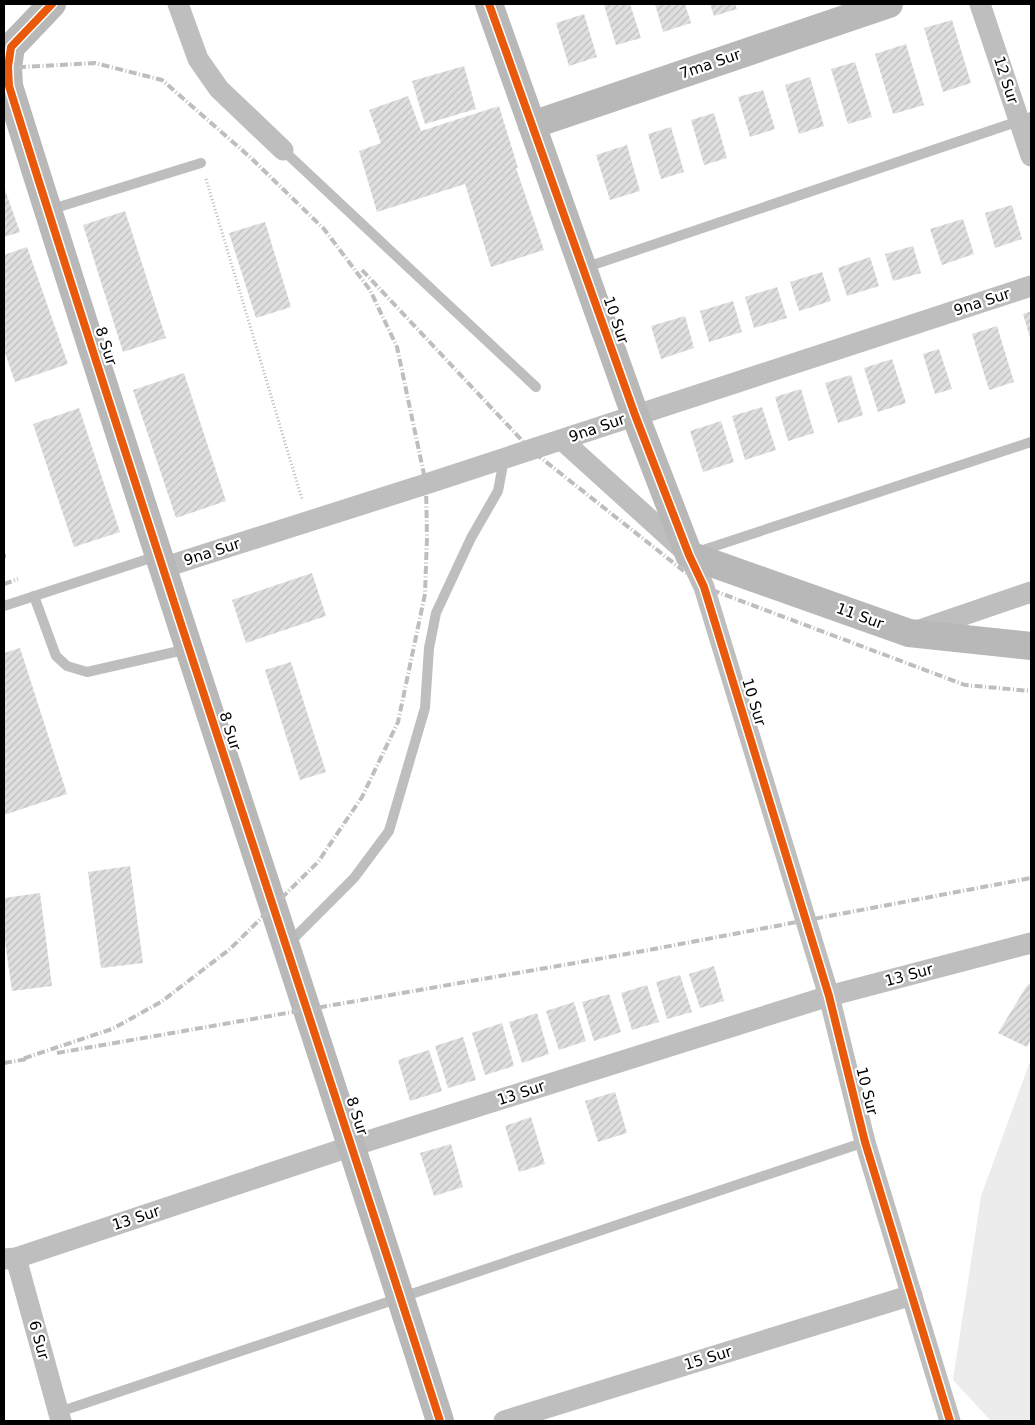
<svg xmlns="http://www.w3.org/2000/svg" width="1035" height="1425" font-family="'DejaVu Sans',sans-serif">
	<style>
		.park { fill: #ececec }
		.building { fill: url(#building-hatch) }
		.lines { fill: none; stroke-linecap: round; stroke-linejoin: round }
		.path { stroke: #b9b9b9; stroke-width: 3; stroke-dasharray: 1 2.5; stroke-linecap: butt }
		.lane { stroke: #bebebe; stroke-width: 10 }
		.street { stroke: #bebebe; stroke-width: 21 }
		.secondary { stroke: #b8b8b8; stroke-width: 28 }
		.rail { stroke: #bebebe; stroke-width: 4; stroke-dasharray: 8 2.5 1 2.5; stroke-linecap: butt }
		.cycleway-casing { stroke: #fff; stroke-width: 11 }
		.cycleway { stroke: #e8590c; stroke-width: 8 }
		.labels { text-anchor: middle; stroke-width: 4.5; stroke-linejoin: round; paint-order: stroke }
		.street-label { font-size: 15px; fill: #000; stroke: #fff }
	</style>
	<defs>
		<pattern id="building-hatch" width="6" height="6" patternUnits="userSpaceOnUse" patternTransform="scale(1.25)"><rect width="6" height="6" fill="#dfdfdf"/><path d="M-1 1l2-2M0 6l6-6M5 7l2-2" fill="none" stroke="#bebebe"/></pattern>
	</defs>
	<rect width="100%" height="100%" fill="#fff"/>
	<polygon class="park" points="1031,1060 1031,1421 991,1421 953,1380 981,1196 1029,1064"/>
	<g class="building">
		<polygon points="608,4 630,4 641,38 616,45 604,5"/>
		<polygon points="655,4 685,4 691,23 663,32"/>
		<polygon points="710,4 735,4 737,9 714,16"/>
		<polygon points="584,14 597,57 569,66 556,23"/>
		<polygon points="952,20 971,83 943,92 924,28"/>
		<polygon points="906,44 924,105 893,114 875,54"/>
		<polygon points="855,62 872,117 848,124 831,69"/>
		<polygon points="464,66 476,109 425,124 412,81"/>
		<polygon points="810,77 824,126 799,134 785,85"/>
		<polygon points="763,90 775,129 750,137 738,97"/>
		<polygon points="408,96 421,131 499,106 518,168 516,168 544,250 491,267 465,184 377,212 359,151 381,143 369,110"/>
		<polygon points="714,113 727,158 704,165 691,120"/>
		<polygon points="671,127 684,172 661,179 648,134"/>
		<polygon points="627,145 640,191 610,200 596,155"/>
		<polygon points="4,187 20,232 4,237"/>
		<polygon points="1012,205 1022,239 995,248 985,213"/>
		<polygon points="125,211 166,338 123,352 83,225"/>
		<polygon points="963,219 974,254 942,265 930,229"/>
		<polygon points="265,222 291,307 256,318 229,233"/>
		<polygon points="913,246 921,273 893,281 885,254"/>
		<polygon points="27,247 68,364 15,382 4,350 4,255"/>
		<polygon points="870,257 879,286 847,296 838,268"/>
		<polygon points="822,272 831,301 799,311 790,282"/>
		<polygon points="777,287 787,318 754,328 745,297"/>
		<polygon points="733,301 742,332 709,342 700,311"/>
		<polygon points="1031,311 1031,341 1023,314"/>
		<polygon points="685,316 694,348 661,359 651,326"/>
		<polygon points="997,326 1014,382 989,390 972,334"/>
		<polygon points="939,349 952,389 935,394 923,354"/>
		<polygon points="892,359 906,403 878,412 864,368"/>
		<polygon points="184,373 226,501 176,518 133,390"/>
		<polygon points="851,375 863,415 838,423 825,383"/>
		<polygon points="801,389 814,433 788,441 775,397"/>
		<polygon points="762,407 776,450 745,460 732,416"/>
		<polygon points="79,408 120,532 74,547 33,424"/>
		<polygon points="721,421 734,462 703,472 690,431"/>
		<polygon points="312,573 326,616 246,643 232,600"/>
		<polygon points="20,648 67,794 4,815 4,653"/>
		<polygon points="291,662 326,772 300,780 265,670"/>
		<polygon points="130,866 143,963 101,968 88,872"/>
		<polygon points="40,893 52,986 12,991 4,934 4,898"/>
		<polygon points="714,966 724,1001 700,1008 689,974"/>
		<polygon points="680,975 692,1012 667,1019 656,982"/>
		<polygon points="1031,982 1031,1039 1027,1047 998,1033 1026,987"/>
		<polygon points="647,985 659,1022 632,1030 621,993"/>
		<polygon points="609,994 621,1032 594,1041 582,1002"/>
		<polygon points="574,1002 586,1041 559,1050 546,1011"/>
		<polygon points="537,1013 549,1054 522,1063 509,1022"/>
		<polygon points="502,1023 514,1066 485,1075 472,1033"/>
		<polygon points="463,1037 476,1080 448,1088 435,1046"/>
		<polygon points="429,1050 442,1091 410,1101 398,1060"/>
		<polygon points="615,1092 627,1133 598,1142 585,1101"/>
		<polygon points="531,1117 545,1164 519,1172 505,1126"/>
		<polygon points="451,1144 463,1187 434,1196 420,1153"/>
	</g>
	<g class="lines">
		<polyline class="path" points="206,179 302,499"/>
		<g class="lane">
			<polyline points="283,150 536,387"/>
			<polyline points="49,210 201,163"/>
			<polyline points="584,268 1031,117"/>
			<polyline points="697,552 1031,442"/>
			<polyline points="34,596 56,656 67,666 87,672 188,649"/>
			<polyline points="4,606 157,556"/>
			<polyline points="289,943 354,878 389,831 425,708 429,648 436,613 471,538 498,491 504,459"/>
			<polyline points="59,1412 865,1142"/>
		</g>
		<g class="street">
			<polyline points="178,4 198,59 219,89 283,150"/>
			<polyline points="980,4 1031,156"/>
			<polyline points="562,440 689,555 704,587 829,996 865,1142 950,1421"/>
			<polyline points="162,568 426,484 1031,286"/>
			<polyline points="914,632 1031,592"/>
			<polyline points="16,1258 61,1421"/>
			<polyline points="4,1259 16,1258 352,1146 829,996 1031,943"/>
			<polyline points="504,1421 912,1295"/>
		</g>
		<g class="secondary">
			<path d="M52,4L11,47L8,67L9,86C148,533 298,976 440,1421"/>
			<polyline points="489,4 635,415 689,555 909,633 1031,646"/>
			<polyline points="532,125 889,4"/>
		</g>
		<g class="rail">
			<polyline points="4,68 95,63 162,80 250,157 324,229 370,290 397,347 426,484 427,537 425,594 398,722 362,797 318,862 230,949 161,1002 112,1029 22,1059"/>
			<polyline points="362,270 531,450 704,587 965,685 1031,691"/>
			<polyline points="4,556 6,556"/>
			<polyline points="4,584 18,579"/>
			<polyline points="57,1053 638,952 1031,878"/>
			<polyline points="4,1063 27,1059"/>
		</g>
		<g class="cycleway-casing">
			<g id="cycleway">
				<path d="M52,4L11,47L8,67L9,86C148,533 298,976 440,1421"/>
				<polyline points="489,4 635,415 689,555 704,587 829,996 865,1142 950,1421"/>
			</g>
		</g>
		<use href="#cycleway" class="cycleway"/>
	</g>
	<g class="labels">
		<g class="street-label">
			<text transform="translate(710 64) rotate(-19)" y="5">7ma Sur</text>
			<text transform="translate(1006 80) rotate(72)" y="5">12 Sur</text>
			<text transform="translate(982 302) rotate(-18)" y="5">9na Sur</text>
			<text transform="translate(616 320) rotate(71)" y="5">10 Sur</text>
			<text transform="translate(106 346) rotate(72)" y="5">8 Sur</text>
			<text transform="translate(597 428) rotate(-19)" y="5">9na Sur</text>
			<text transform="translate(212 552) rotate(-18)" y="5">9na Sur</text>
			<text transform="translate(860 616) rotate(20)" y="5">11 Sur</text>
			<text transform="translate(754 702) rotate(73)" y="5">10 Sur</text>
			<text transform="translate(230 731) rotate(72)" y="5">8 Sur</text>
			<text transform="translate(909 975) rotate(-15)" y="5">13 Sur</text>
			<text transform="translate(867 1091) rotate(76)" y="5">10 Sur</text>
			<text transform="translate(521 1093) rotate(-18)" y="5">13 Sur</text>
			<text transform="translate(357 1116) rotate(72)" y="5">8 Sur</text>
			<text transform="translate(136 1218) rotate(-18)" y="5">13 Sur</text>
			<text transform="translate(39 1340) rotate(75)" y="5">6 Sur</text>
			<text transform="translate(708 1358) rotate(-17)" y="5">15 Sur</text>
		</g>
	</g>
	<rect width="1035" height="1425" fill="none" stroke="#000000" stroke-width="10"/>
</svg>
